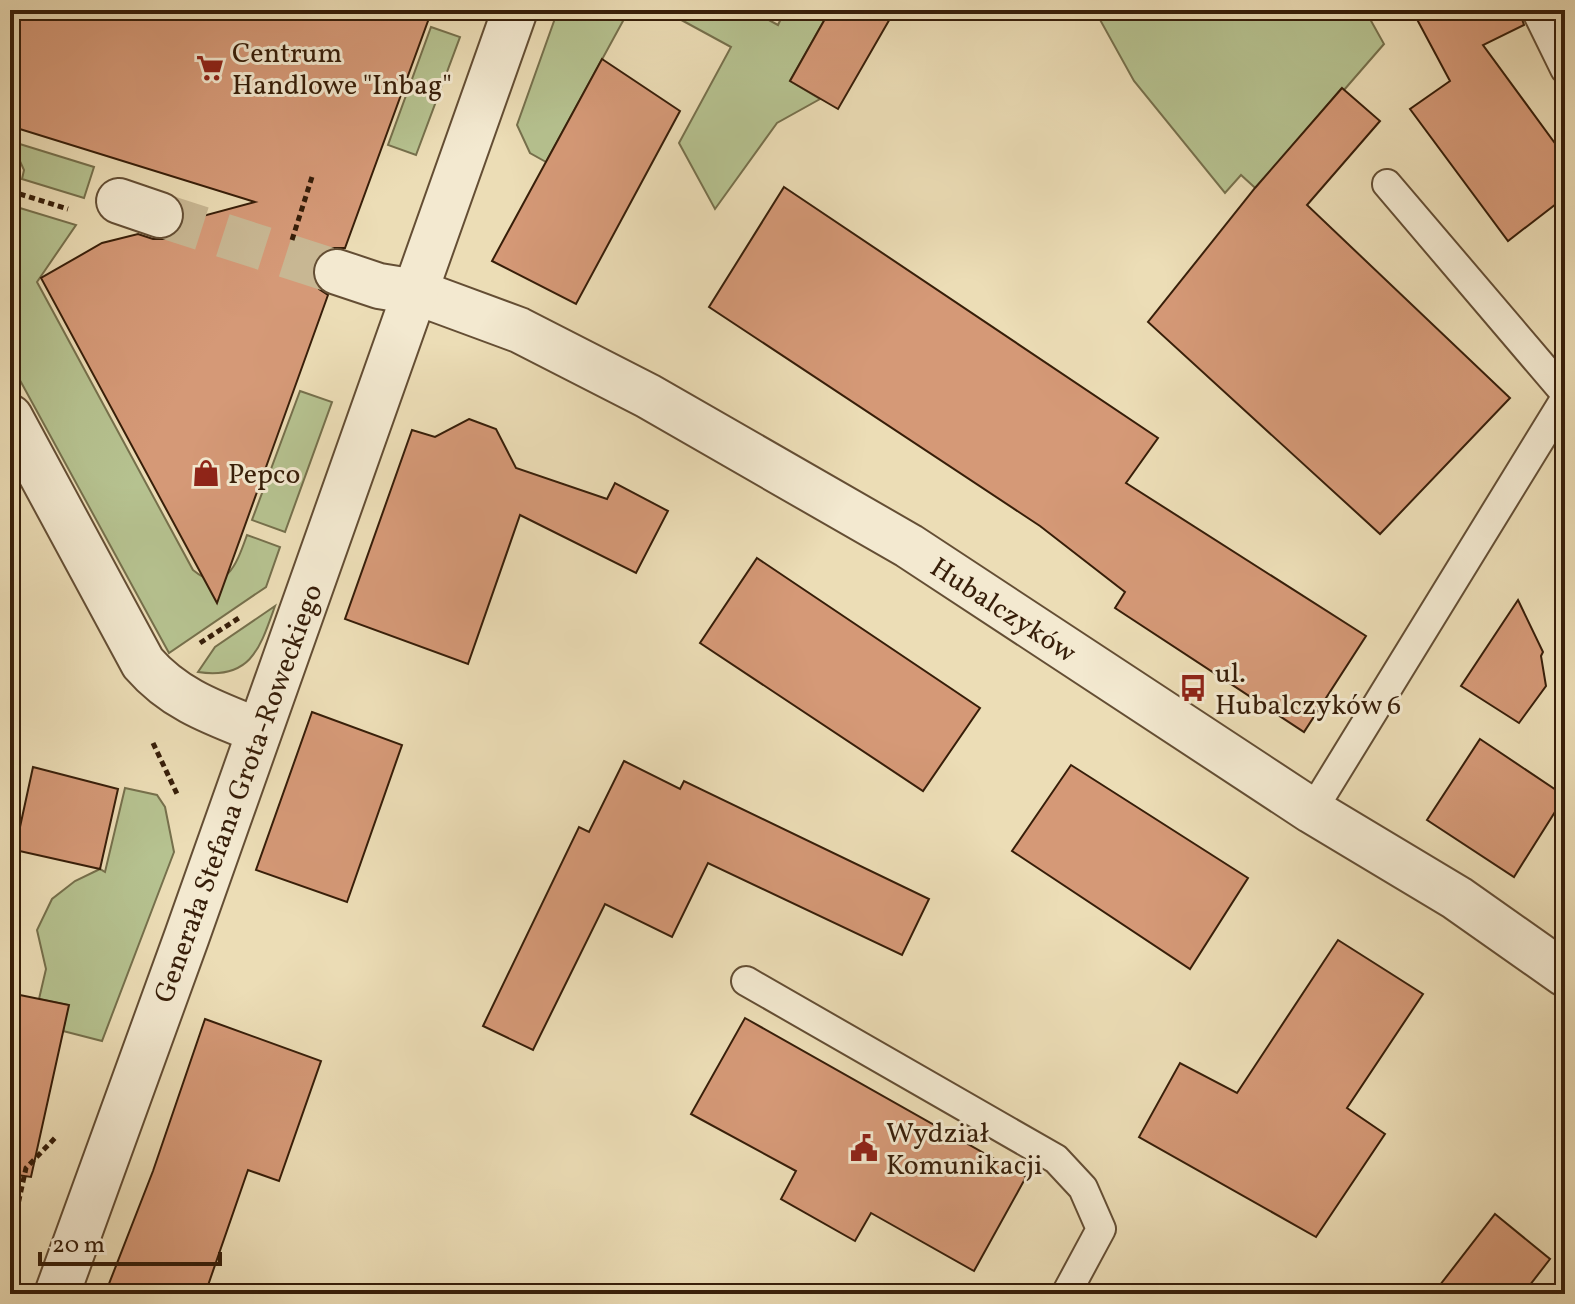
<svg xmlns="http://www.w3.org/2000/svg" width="1575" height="1304" font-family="Vollkorn,serif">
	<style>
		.green { fill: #b6c290; stroke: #76704c; stroke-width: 2 }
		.building { fill: #d59977; stroke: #371e09; stroke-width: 2 }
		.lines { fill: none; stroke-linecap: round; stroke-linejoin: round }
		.street-tunnel { stroke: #c8b793; stroke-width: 44; stroke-dasharray: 44 22; stroke-linecap: butt }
		.lane-casing { stroke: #644e34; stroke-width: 32 }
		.street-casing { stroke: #644e34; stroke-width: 48 }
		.path { stroke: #371e09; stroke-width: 5; stroke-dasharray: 6 4; stroke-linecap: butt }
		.lane { stroke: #f3e9d0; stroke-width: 28 }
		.street { stroke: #f3e9d0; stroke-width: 44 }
		.labels { text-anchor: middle; stroke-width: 6; stroke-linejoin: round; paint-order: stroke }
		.poi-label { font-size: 28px; fill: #371e09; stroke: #f3e9d0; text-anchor: start }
		.street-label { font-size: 28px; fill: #371e09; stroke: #f3e9d0 }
	</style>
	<rect width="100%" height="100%" fill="#ecddb6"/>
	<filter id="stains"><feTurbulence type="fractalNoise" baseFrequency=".0025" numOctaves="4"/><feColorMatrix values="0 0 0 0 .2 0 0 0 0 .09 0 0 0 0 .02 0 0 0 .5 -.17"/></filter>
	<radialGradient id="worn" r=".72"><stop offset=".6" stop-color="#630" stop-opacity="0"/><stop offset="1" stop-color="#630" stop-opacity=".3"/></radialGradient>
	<g class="green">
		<polygon points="558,10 629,10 546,162 530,153 517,125"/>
		<polygon points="663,10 750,10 778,25 785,10 830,10 790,81 820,99 777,123 715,209 679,143 731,47"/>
		<polygon points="1092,10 1365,10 1384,44 1344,90 1341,89 1275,167 1264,196 1241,175 1225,193 1134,81 1098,16"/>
		<polygon points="431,27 460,37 416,155 388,145"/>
		<polygon points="10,141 94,167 84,198 22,179 24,170 19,159 10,155"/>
		<path d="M10,205L76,225L37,282L193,570C226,598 238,560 247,535L280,547L266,587L169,653L10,362Z"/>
		<polygon points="300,391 332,402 285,532 252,520"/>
		<path d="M275,606C260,648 251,680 198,672L215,647Z"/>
		<polygon points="125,788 157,795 165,807 174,852 102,1041 63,1031 68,1005 39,999 46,969 37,930 52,899 75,881 100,869 105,872"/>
	</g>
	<g class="building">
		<polygon points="10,10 432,10 345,248 331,248 320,254 314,263 313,278 319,289 328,295 217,603 41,278 102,243 138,234 153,239 166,239 177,233 184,221 255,202 10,126"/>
		<polygon points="830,10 895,10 838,109 790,81"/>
		<polygon points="1412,10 1519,10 1524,25 1483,45 1565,157 1565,197 1508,241 1410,109 1450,81"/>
		<polygon points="602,59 680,111 576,304 492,261"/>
		<polygon points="1342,88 1380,121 1307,205 1510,398 1380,534 1148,322 1255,188"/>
		<polygon points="784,187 1158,438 1126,483 1366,636 1304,732 1115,608 1125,592 1040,526 709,307"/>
		<polygon points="469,419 496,429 516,468 607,499 615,483 668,511 636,573 520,515 468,664 345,619 412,430 435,437"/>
		<polygon points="757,558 980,708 923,791 700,643"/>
		<polygon points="1518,600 1543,652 1541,656 1546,686 1519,723 1461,686"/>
		<polygon points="312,712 402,745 347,902 256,870"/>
		<polygon points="1480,739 1565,796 1514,877 1427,820"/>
		<polygon points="624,761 680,789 684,781 929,899 902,955 708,863 672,937 605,904 533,1050 483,1026 579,827 589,832"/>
		<polygon points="1071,765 1248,878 1190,969 1012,851"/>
		<polygon points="33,767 118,789 100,869 15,850"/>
		<polygon points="1338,940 1423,994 1347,1108 1385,1134 1316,1237 1139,1137 1180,1063 1237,1093"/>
		<polygon points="10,993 69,1005 31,1177 10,1174"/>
		<polygon points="745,1018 1026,1177 974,1271 871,1213 855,1241 781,1199 796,1171 691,1114"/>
		<polygon points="205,1019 321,1061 279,1181 248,1170 205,1294 105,1294 153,1171"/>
		<polygon points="1495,1214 1550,1259 1523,1294 1433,1294"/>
	</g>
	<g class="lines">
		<polyline class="street-tunnel" points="160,215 337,272"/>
		<g class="lane-casing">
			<g id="lane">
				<polyline points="1536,10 1565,69"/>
				<polyline points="1387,184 1565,393"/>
				<polyline points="1312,811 1565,399"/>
				<polyline points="746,981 1056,1159 1083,1188 1101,1229 1066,1294"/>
			</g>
		</g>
		<g class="street-casing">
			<g id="street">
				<polyline points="119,201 160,215"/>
				<polyline points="337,272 379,286 416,292 519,330 648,396 909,546 1312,811 1457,898 1565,974"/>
				<path d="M10,417L143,663C175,700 214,713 259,731"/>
				<polyline points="57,1294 187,936 515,10"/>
			</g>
		</g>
		<g class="path">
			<polyline points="10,191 68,209"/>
			<polyline points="292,240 312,177"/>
			<polyline points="200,643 242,616"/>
			<polyline points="153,743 178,796"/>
			<polyline points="10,1241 26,1168 55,1138"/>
		</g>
		<use href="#lane" class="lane"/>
		<use href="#street" class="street"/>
	</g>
	<defs>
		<g id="supermarket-bare" transform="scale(2.16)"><path d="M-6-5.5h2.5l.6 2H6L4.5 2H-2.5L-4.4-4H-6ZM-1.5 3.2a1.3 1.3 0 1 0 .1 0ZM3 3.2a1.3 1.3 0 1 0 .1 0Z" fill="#8f2418" stroke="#f3e9d0" stroke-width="2.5" paint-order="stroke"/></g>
		<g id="shop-bare" transform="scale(2.16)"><path d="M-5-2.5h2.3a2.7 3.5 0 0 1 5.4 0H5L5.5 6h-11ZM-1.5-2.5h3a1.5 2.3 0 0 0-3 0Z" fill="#8f2418" stroke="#f3e9d0" stroke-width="2.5" paint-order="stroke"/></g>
		<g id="bus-bare" transform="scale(2.16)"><path d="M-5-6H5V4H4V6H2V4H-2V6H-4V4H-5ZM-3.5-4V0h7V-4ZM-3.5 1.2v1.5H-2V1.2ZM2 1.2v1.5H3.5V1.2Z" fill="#8f2418" stroke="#f3e9d0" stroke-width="2.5" paint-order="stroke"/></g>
		<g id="civic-bare" transform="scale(2.16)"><path d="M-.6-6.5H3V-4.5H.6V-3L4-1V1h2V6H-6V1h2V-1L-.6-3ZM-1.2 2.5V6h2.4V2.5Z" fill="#8f2418" stroke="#f3e9d0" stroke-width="2.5" paint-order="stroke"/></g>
	</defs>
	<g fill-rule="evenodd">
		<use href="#supermarket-bare" x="210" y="68"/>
		<use href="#shop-bare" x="206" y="473"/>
		<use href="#bus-bare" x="1193" y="688"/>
		<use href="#civic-bare" x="864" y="1148"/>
	</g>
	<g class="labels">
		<g class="poi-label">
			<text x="232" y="62">Centrum<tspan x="232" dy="32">Handlowe "Inbag"</tspan></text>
			<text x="228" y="483">Pepco</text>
			<text x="1215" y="682">ul.<tspan x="1215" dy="32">Hubalczyków 6</tspan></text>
			<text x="886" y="1142">Wydział<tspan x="886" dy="32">Komunikacji</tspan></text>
		</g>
		<g class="street-label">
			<text transform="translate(1004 609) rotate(33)" y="10">Hubalczyków</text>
			<text transform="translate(237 793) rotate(-70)" y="10">Generała Stefana Grota-Roweckiego</text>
		</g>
	</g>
	<rect width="1575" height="1304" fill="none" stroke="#ecddb6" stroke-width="40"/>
	<rect x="12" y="12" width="1551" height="1280" fill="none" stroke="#371e09" stroke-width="4"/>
	<rect x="20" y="20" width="1535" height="1264" fill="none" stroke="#371e09" stroke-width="2"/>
	<path d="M40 1252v12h180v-12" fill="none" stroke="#371e09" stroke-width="4"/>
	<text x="52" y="1252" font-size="24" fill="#371e09" stroke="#f3e9d0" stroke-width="6" paint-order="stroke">20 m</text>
	<rect width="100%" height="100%" filter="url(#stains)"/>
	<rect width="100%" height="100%" fill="url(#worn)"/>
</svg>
